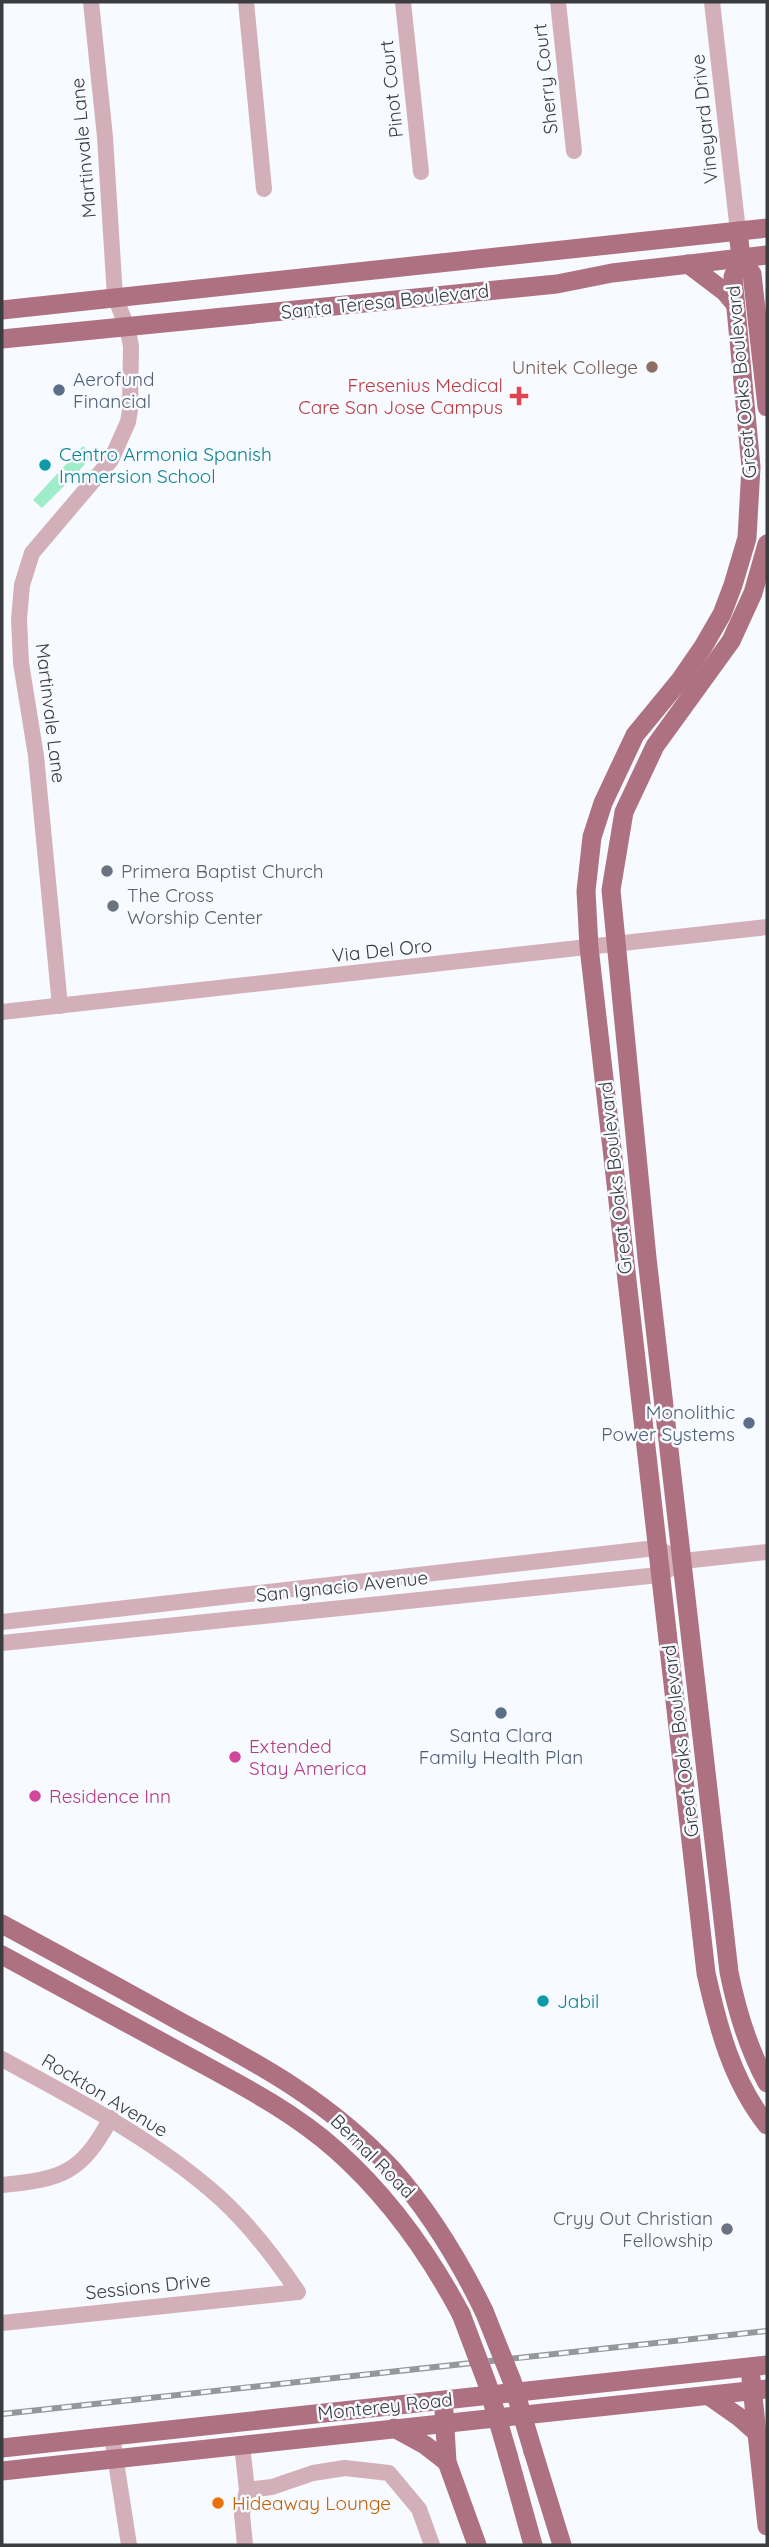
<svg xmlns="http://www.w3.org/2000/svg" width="769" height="2547" font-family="Quicksand,sans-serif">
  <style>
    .green { fill: #9eecc9 }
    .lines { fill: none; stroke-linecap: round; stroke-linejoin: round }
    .minor { stroke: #d3b0b9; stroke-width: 16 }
    .major { stroke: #ad7182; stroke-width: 19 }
    .rail-casing { stroke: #95989b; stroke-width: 6 }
    .rail { stroke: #f7fafe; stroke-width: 3.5; stroke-dasharray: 10; stroke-linecap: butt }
    .major-bridge { stroke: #ad7182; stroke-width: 19 }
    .education-dot { fill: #8d6e63; stroke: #f7fafe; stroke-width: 2.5 }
    .service-dot { fill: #5c6f8a; stroke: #f7fafe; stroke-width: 2.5 }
    .health-dot { fill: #e0444e; stroke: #f7fafe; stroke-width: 2.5 }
    .culture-dot { fill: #0f9aa8; stroke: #f7fafe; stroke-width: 2.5 }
    .worship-dot { fill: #6b7280; stroke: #f7fafe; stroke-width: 2.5 }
    .hotel-dot { fill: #d1479c; stroke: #f7fafe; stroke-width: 2.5 }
    .food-dot { fill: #e8710a; stroke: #f7fafe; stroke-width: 2.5 }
    .labels { text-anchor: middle; stroke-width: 5; stroke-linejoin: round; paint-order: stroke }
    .street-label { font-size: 19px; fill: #3a3c3f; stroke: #f7fafe }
    .education-label { font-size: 19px; fill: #785e54; stroke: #f7fafe; text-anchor: end }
    .service-label { font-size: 19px; fill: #4e5e75; stroke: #f7fafe; text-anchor: start }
    .health-label { font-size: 19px; fill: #be3a42; stroke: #f7fafe; text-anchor: end }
    .culture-label { font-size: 19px; fill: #0d838f; stroke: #f7fafe; text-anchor: start }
    .worship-label { font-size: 19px; fill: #5b616d; stroke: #f7fafe; text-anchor: start }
    .hotel-label { font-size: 19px; fill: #b23c85; stroke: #f7fafe; text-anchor: start }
    .food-label { font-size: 19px; fill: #c56008; stroke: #f7fafe; text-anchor: start }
  </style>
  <rect width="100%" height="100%" fill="#f7fafe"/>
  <!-- green -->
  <polygon class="green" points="83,446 93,454 79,471 42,508 33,500"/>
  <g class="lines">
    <!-- minor -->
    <g class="minor">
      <polyline points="246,2 264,189"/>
      <polyline points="403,2 421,172"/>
      <polyline points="558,2 574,151"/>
      <polyline points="712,2 738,231"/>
      <polyline points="60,1006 36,756 21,663 19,619 22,585 32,553 111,460 128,422 130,410 131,346 127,327 115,297 105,137 91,2"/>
      <polyline points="2,1012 767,927"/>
      <polyline points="2,1622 656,1548 683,1561"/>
      <polyline points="2,1643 659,1575 683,1561 767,1552"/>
      <path d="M2 2059C77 2100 154 2139 219 2197 249 2224 275 2258 298 2292L2 2323"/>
      <path d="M2 2185C62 2179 81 2174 111 2118"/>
      <polyline points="112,2436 129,2545"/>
      <polyline points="242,2445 247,2490 242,2514 245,2545"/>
      <polyline points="247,2490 272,2487 313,2473 345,2468 389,2473 419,2509 432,2545"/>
    </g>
    <!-- major -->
    <g class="major">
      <path d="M738 231 741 258 733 277 751 467 747 538 733 585 722 614 703 647 681 679 635 735 603 803 592 837 586 891 589 947 706 1973C718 2027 732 2081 767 2125"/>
      <polyline points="741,258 752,274 767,407"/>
      <polyline points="688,264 725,292 735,304"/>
      <polyline points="2,310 767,228"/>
      <polyline points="2,339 557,284 612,273 767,255"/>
      <path d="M767 544 753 593 731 641 655 746 624 812 611 890 647 1258 729 1972C737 2012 748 2048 767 2083"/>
      <path d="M2 1924C61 1956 120 1988 179 2021 259 2064 329 2101 392 2169 430 2212 459 2260 484 2311"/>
      <path d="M2 1955C62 1988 123 2021 184 2054 237 2083 291 2110 336 2150 389 2197 428 2252 461 2314"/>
      <polyline points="751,2378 767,2526"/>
      <polyline points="709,2396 739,2417 757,2433"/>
      <polyline points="444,2411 447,2462 477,2545"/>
      <polyline points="394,2428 425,2445 447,2462"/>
      <polyline points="2,2448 767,2365"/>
      <polyline points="533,2451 562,2545"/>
      <polyline points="508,2455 533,2545"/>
      <polyline points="2,2471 767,2389"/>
    </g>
    <defs>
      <polyline id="rail" points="2,2414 767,2331"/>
    </defs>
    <!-- rail casing -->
    <use href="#rail" class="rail-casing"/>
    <!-- rail -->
    <use href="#rail" class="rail"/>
    <!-- major-bridge -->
    <g class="major-bridge">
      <polyline points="484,2311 512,2381 533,2451"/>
      <polyline points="461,2314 487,2383 508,2455"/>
    </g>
  </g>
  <!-- markers -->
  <circle class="education-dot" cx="652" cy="367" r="7"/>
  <g class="service-dot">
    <circle cx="59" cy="390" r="7"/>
    <circle cx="749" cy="1423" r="7"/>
    <circle cx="501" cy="1713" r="7"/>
  </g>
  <path class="health-dot" d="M515.5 385.5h7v7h7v7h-7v7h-7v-7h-7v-7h7z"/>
  <g class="culture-dot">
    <circle cx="45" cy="465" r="7"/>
    <circle cx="543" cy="2001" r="7"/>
  </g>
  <g class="worship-dot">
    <circle cx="107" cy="871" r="7"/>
    <circle cx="113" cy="906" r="7"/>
    <circle cx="727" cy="2229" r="7"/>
  </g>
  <g class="hotel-dot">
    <circle cx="235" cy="1757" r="7"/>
    <circle cx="35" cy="1796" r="7"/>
  </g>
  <circle class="food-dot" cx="218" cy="2503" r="7"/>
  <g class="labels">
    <!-- street labels -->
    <g class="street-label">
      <text transform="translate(545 79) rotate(-96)" y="7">Sherry Court</text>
      <text transform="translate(391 89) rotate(-96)" y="7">Pinot Court</text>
      <text transform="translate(704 119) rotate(-96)" y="7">Vineyard Drive</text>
      <text transform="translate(83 148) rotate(-95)" y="7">Martinvale Lane</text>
      <text transform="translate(385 301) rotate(-6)" y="7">Santa Teresa Boulevard</text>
      <text transform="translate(741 382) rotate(-95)" y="7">Great Oaks Boulevard</text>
      <text transform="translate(51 713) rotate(83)" y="7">Martinvale Lane</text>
      <text transform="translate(382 950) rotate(-6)" y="7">Via Del Oro</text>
      <text transform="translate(615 1178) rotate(-96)" y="7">Great Oaks Boulevard</text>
      <text transform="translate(342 1586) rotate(-6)" y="7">San Ignacio Avenue</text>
      <text transform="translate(680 1741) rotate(-97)" y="7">Great Oaks Boulevard</text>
      <text transform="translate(105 2095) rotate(31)" y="7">Rockton Avenue</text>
      <text transform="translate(373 2156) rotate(45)" y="7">Bernal Road</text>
      <text transform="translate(148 2286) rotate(-6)" y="7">Sessions Drive</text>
      <text transform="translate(385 2406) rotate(-6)" y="7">Monterey Road</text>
    </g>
    <!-- education labels -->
    <g class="education-label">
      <text x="638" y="374">Unitek College</text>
    </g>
    <!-- service labels -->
    <g class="service-label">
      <text x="73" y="386">Aerofund<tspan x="73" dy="22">Financial</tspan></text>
      <text x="735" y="1419" text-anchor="end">Monolithic<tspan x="735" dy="22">Power Systems</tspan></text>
      <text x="501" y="1742" text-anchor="middle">Santa Clara<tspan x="501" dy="22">Family Health Plan</tspan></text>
    </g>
    <!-- health labels -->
    <g class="health-label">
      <text x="503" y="392">Fresenius Medical<tspan x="503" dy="22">Care San Jose Campus</tspan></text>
    </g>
    <!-- culture labels -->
    <g class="culture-label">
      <text x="59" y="461">Centro Armonia Spanish<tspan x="59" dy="22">Immersion School</tspan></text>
      <text x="557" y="2008">Jabil</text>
    </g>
    <!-- worship labels -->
    <g class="worship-label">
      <text x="121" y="878">Primera Baptist Church</text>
      <text x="127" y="902">The Cross<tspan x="127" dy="22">Worship Center</tspan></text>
      <text x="713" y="2225" text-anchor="end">Cryy Out Christian<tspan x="713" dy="22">Fellowship</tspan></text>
    </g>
    <!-- hotel labels -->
    <g class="hotel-label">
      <text x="249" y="1753">Extended<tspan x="249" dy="22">Stay America</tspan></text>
      <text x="49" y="1803">Residence Inn</text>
    </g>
    <!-- food labels -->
    <g class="food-label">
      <text x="232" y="2510">Hideaway Lounge</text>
    </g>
  </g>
  <!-- border -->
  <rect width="769" height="2547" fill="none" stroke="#3a3c3f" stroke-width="7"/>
</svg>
